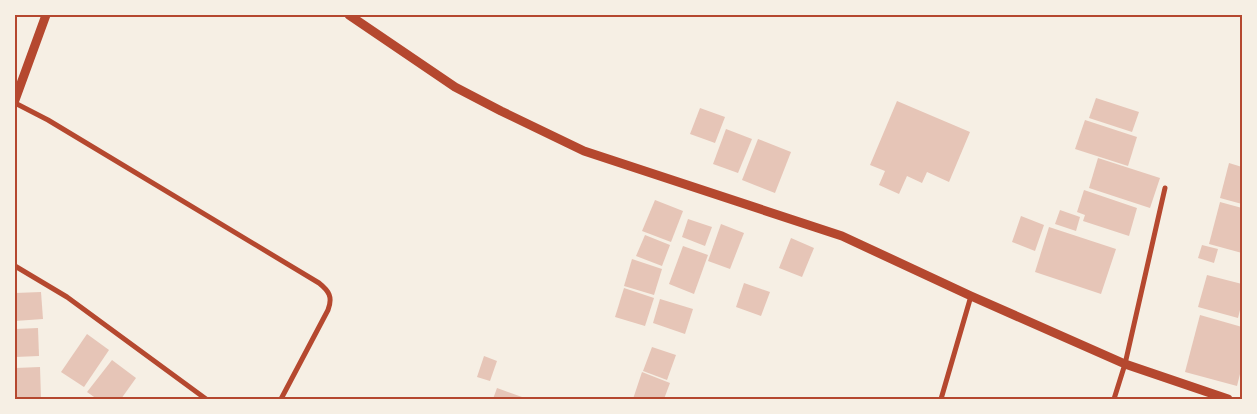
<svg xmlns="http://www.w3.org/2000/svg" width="1257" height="414" font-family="Rubik,sans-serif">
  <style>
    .building { fill: #e6c5b7 }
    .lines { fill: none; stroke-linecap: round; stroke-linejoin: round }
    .minor { stroke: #b5482f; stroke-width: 5 }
    .tertiary { stroke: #b5482f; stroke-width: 9 }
    .neatline { fill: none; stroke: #b5482f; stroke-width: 2 }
  </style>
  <rect width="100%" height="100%" fill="#f6efe4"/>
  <!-- building -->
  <g class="building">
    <polygon points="1096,98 1139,112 1132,132 1089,118"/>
    <polygon points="897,101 970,132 949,182 927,172 922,183 907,176 899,194 879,185 885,171 870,165"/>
    <polygon points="700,108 725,117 715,143 690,134"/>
    <polygon points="1085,120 1137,137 1128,166 1075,149"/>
    <polygon points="726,129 752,139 738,173 713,164"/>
    <polygon points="758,139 791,152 775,193 742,180"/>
    <polygon points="1098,158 1160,178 1150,208 1089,188"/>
    <polygon points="1229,163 1242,167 1242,204 1220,198"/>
    <polygon points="1084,190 1137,208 1129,236 1083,221 1085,215 1077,212"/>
    <polygon points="655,200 683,211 671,242 642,231"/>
    <polygon points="1220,202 1242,208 1242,253 1209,244"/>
    <polygon points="1060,210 1080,217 1076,231 1055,224"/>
    <polygon points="1021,216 1044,225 1035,251 1012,242"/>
    <polygon points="688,219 712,227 705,246 682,237"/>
    <polygon points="721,224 744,233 730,269 708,261"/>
    <polygon points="1049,227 1116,249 1101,294 1035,272"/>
    <polygon points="645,235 670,245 662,266 636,256"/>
    <polygon points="791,238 814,248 802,277 779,268"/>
    <polygon points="1202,245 1218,249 1214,263 1198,258"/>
    <polygon points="683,246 708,255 694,294 669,284"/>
    <polygon points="632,259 662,269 654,295 624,286"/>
    <polygon points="1207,275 1242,284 1242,302 1238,318 1198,307"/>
    <polygon points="744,283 770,292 761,316 736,307"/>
    <polygon points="624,288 654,298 645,326 615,317"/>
    <polygon points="41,292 43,319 15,321 15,293"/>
    <polygon points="660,299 693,309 685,334 653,323"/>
    <polygon points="1200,315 1242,327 1242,366 1237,386 1185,372"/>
    <polygon points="38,328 39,356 15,357 15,329"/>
    <polygon points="87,334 109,350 84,387 61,372"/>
    <polygon points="652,347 676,355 667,380 643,371"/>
    <polygon points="484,356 497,361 490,381 477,377"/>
    <polygon points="112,360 136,378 121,399 97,399 87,392"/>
    <polygon points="40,367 41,399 15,399 15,368"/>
    <polygon points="642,372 670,383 664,399 633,399"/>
    <polygon points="497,388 522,397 522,399 493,399"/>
  </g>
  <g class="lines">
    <!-- minor -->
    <g class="minor">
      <path d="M15 103 48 120 319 283C329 291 333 297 328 310L281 399"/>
      <polyline points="15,266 67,297 206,399"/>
      <polyline points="941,399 971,296"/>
      <polyline points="1114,399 1125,364 1165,188"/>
    </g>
    <!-- tertiary -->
    <g class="tertiary">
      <polyline points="349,15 455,87 501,111 584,151 842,236 971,296 1125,364 1228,399"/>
      <polyline points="15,100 46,15"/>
    </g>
  </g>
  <!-- border -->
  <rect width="1257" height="414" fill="none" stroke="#f6efe4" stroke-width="32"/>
  <rect x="16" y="16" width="1225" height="382" class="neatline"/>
</svg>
